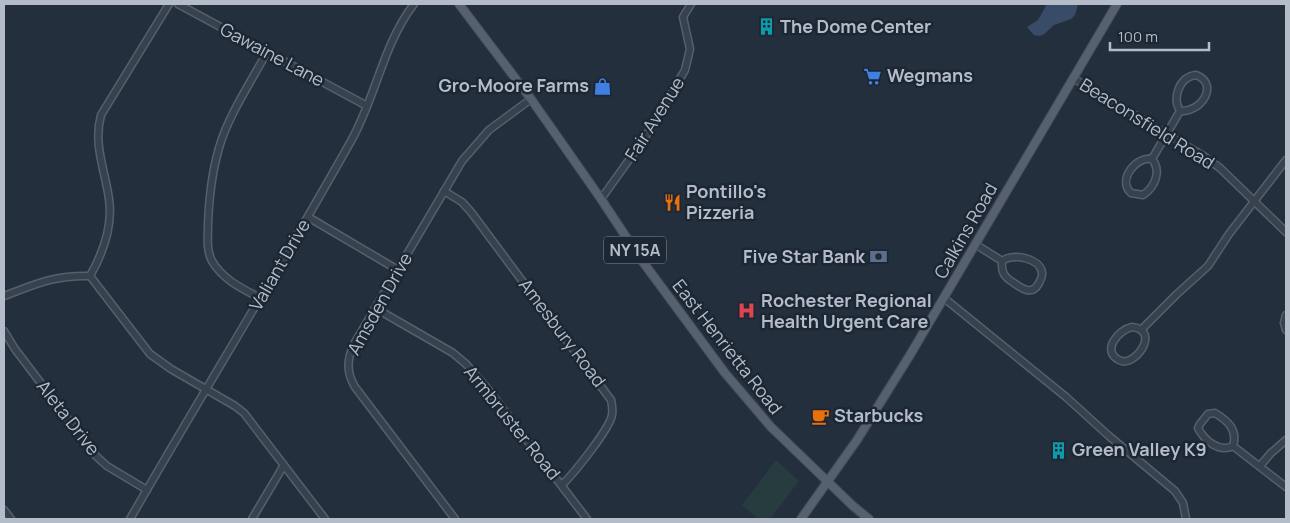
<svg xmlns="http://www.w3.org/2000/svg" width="1290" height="523" font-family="Manrope,sans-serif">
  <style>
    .green { fill: #263c3f }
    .water { fill: #394c67 }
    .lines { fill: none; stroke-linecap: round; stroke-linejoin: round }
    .minor-casing { stroke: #565f6c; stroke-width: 9 }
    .major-casing { stroke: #414a57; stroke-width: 10 }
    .minor { stroke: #38414e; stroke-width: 6 }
    .major { stroke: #56606e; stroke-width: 8 }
    .labels { text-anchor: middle; stroke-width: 5; stroke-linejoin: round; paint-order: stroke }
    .shield { fill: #1d2633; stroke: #878f9c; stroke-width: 1 }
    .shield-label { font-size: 16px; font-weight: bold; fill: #b4bcc9 }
    .poi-label { font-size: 18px; font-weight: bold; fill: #b4bcc9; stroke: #1d2633; text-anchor: start }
    .street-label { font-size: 18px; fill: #b4bcc9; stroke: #1d2633 }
  </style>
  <rect width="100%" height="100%" fill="#242f3e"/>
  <!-- green -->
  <polygon class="green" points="776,460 799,481 770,519 758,519 742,505"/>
  <!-- water -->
  <polygon class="water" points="1047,4 1078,4 1075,15 1071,19 1054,25 1043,35 1039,36 1034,35 1027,27 1038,20"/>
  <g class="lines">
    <defs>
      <g id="minor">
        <polyline points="178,4 367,106"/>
        <polyline points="1073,78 1202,155 1220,168 1286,232"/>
        <path d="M1152 159C1162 171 1155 187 1143 195L1131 193C1117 180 1136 156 1152 159L1180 111C1201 113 1220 84 1196 75 1179 77 1172 98 1180 111"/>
        <path d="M444 191 462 202 471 212 611 400C612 405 613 409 612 415 609 430 574 473 562 485"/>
        <polyline points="601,199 644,139 685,70 690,49 683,17 691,4"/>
        <polyline points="308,217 398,270"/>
        <path d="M975 244 1002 261C1001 272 1004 277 1014 283 1023 289 1032 296 1039 283 1041 279 1043 276 1042 272 1039 258 1014 253 1002 261"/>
        <polyline points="90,276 150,354 171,369 235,406 244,413 325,519"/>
        <path d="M90 276C103 253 113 226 109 199 105 170 93 145 101 115L169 4"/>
        <path d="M4 296C36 284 54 275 90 276"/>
        <path d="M260 298C243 289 223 280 212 261 206 250 208 236 208 224 209 199 212 172 219 148 228 116 251 82 267 52"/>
        <polyline points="944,298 1066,397 1109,436 1175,491 1183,503 1186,519"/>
        <polyline points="375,308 453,353 466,364 487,388 587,519"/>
        <polyline points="1286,315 1284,323 1286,330"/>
        <path d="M1132 327C1162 330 1134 369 1119 360 1101 351 1118 330 1132 327Z"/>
        <polyline points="1141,330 1177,294 1208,266 1229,234 1286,160"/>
        <polyline points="4,331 15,349 96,456 107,466 147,490"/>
        <path d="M1233 446C1219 453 1204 440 1198 428L1200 424 1208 414 1215 413C1228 421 1238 430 1233 446L1286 487"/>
        <polyline points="1260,466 1271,453 1286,440"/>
        <polyline points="4,510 11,519"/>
        <path d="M130 519C203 392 280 268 351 141 376 97 383 44 414 4"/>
        <polyline points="252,519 284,465"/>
        <path d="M455 519 355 387C346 372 347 359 354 344L462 161 489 130 531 99"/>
      </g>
      <g id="major">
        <polyline points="459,4 531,99 601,199 640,258 725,373 771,427 853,506 869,519"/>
        <polyline points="801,519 857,440 910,355 1117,4"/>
      </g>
    </defs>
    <!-- minor casing -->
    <use href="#minor" class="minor-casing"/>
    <!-- major casing -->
    <use href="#major" class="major-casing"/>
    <!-- minor -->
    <use href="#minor" class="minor"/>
    <!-- major -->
    <use href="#major" class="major"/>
  </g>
  <!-- icons -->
  <defs>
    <symbol id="building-bare" viewBox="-9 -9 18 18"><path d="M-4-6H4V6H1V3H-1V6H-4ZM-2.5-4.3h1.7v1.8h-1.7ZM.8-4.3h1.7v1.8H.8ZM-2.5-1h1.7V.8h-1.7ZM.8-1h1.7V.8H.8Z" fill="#0f9aa8" stroke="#1d2633" stroke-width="2.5" paint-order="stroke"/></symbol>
    <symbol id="supermarket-bare" viewBox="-9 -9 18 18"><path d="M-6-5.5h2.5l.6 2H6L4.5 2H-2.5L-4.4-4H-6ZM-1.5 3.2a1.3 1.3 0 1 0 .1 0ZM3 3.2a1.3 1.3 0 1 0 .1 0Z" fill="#3f7fe0" stroke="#1d2633" stroke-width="2.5" paint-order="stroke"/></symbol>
    <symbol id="shop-bare" viewBox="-9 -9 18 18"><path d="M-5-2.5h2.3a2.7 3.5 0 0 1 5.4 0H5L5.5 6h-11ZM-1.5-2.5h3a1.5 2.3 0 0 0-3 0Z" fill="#3f7fe0" stroke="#1d2633" stroke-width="2.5" paint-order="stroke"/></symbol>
    <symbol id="restaurant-bare" viewBox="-9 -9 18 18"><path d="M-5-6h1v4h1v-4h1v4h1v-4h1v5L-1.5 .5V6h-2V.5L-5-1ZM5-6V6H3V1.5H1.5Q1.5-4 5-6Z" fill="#e8710a" stroke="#1d2633" stroke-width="2.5" paint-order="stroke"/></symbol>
    <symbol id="bank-bare" viewBox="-9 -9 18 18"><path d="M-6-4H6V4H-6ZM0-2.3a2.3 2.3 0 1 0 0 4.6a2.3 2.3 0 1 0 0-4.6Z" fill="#5c6f8a" stroke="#1d2633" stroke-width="2.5" paint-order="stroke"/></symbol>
    <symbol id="hospital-bare" viewBox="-9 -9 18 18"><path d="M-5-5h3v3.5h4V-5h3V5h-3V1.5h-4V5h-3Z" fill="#e0444e" stroke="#1d2633" stroke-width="2.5" paint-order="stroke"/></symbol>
    <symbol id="cafe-bare" viewBox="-9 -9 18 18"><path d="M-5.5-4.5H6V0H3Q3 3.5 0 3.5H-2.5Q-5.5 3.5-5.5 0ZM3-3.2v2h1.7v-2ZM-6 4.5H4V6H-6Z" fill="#e8710a" stroke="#1d2633" stroke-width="2.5" paint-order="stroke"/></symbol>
  </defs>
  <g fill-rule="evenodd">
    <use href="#building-bare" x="754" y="14" width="25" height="25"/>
    <use href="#supermarket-bare" x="860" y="64" width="25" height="25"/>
    <use href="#shop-bare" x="590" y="74" width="25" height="25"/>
    <use href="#restaurant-bare" x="660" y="190" width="25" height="25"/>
    <use href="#bank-bare" x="866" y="244" width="25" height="25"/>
    <use href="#hospital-bare" x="734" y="298" width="25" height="25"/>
    <use href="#cafe-bare" x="808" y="404" width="25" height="25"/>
    <use href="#building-bare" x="1046" y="438" width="25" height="25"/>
  </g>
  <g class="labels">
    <!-- shield labels -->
    <rect class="shield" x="604" y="236.5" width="62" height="27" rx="4"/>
    <g class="shield-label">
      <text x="635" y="256">NY 15A</text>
    </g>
    <!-- poi labels -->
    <g class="poi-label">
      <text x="780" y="33">The Dome Center</text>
      <text x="887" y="82">Wegmans</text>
      <text x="589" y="92" text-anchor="end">Gro-Moore Farms</text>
      <text x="686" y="198">Pontillo's<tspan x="686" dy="21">Pizzeria</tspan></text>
      <text x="865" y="263" text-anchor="end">Five Star Bank</text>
      <text x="761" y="307">Rochester Regional<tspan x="761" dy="21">Health Urgent Care</tspan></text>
      <text x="834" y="422">Starbucks</text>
      <text x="1072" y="456">Green Valley K9</text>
    </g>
    <!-- street labels -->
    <g class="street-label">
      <text transform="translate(272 55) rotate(28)" y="6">Gawaine Lane</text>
      <text transform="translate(655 119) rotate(-58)" y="6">Fair Avenue</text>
      <text transform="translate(1147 124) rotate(32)" y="6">Beaconsfield Road</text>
      <text transform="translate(966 231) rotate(-60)" y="6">Calkins Road</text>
      <text transform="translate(280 265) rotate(-60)" y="6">Valiant Drive</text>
      <text transform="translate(380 304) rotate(-61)" y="6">Amsden Drive</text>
      <text transform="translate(562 333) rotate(53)" y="6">Amesbury Road</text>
      <text transform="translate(727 347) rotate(52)" y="6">East Henrietta Road</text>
      <text transform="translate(68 418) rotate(52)" y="6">Aleta Drive</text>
      <text transform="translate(512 423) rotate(51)" y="6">Armbruster Road</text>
    </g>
  </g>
  <!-- border -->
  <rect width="1290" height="523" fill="none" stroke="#b4bcc9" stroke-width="10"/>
  <!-- scale -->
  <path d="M1110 42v8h99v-8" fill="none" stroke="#b4bcc9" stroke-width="2.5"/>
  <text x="1118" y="42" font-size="15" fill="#b4bcc9" stroke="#1d2633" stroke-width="4" paint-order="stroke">100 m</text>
</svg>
